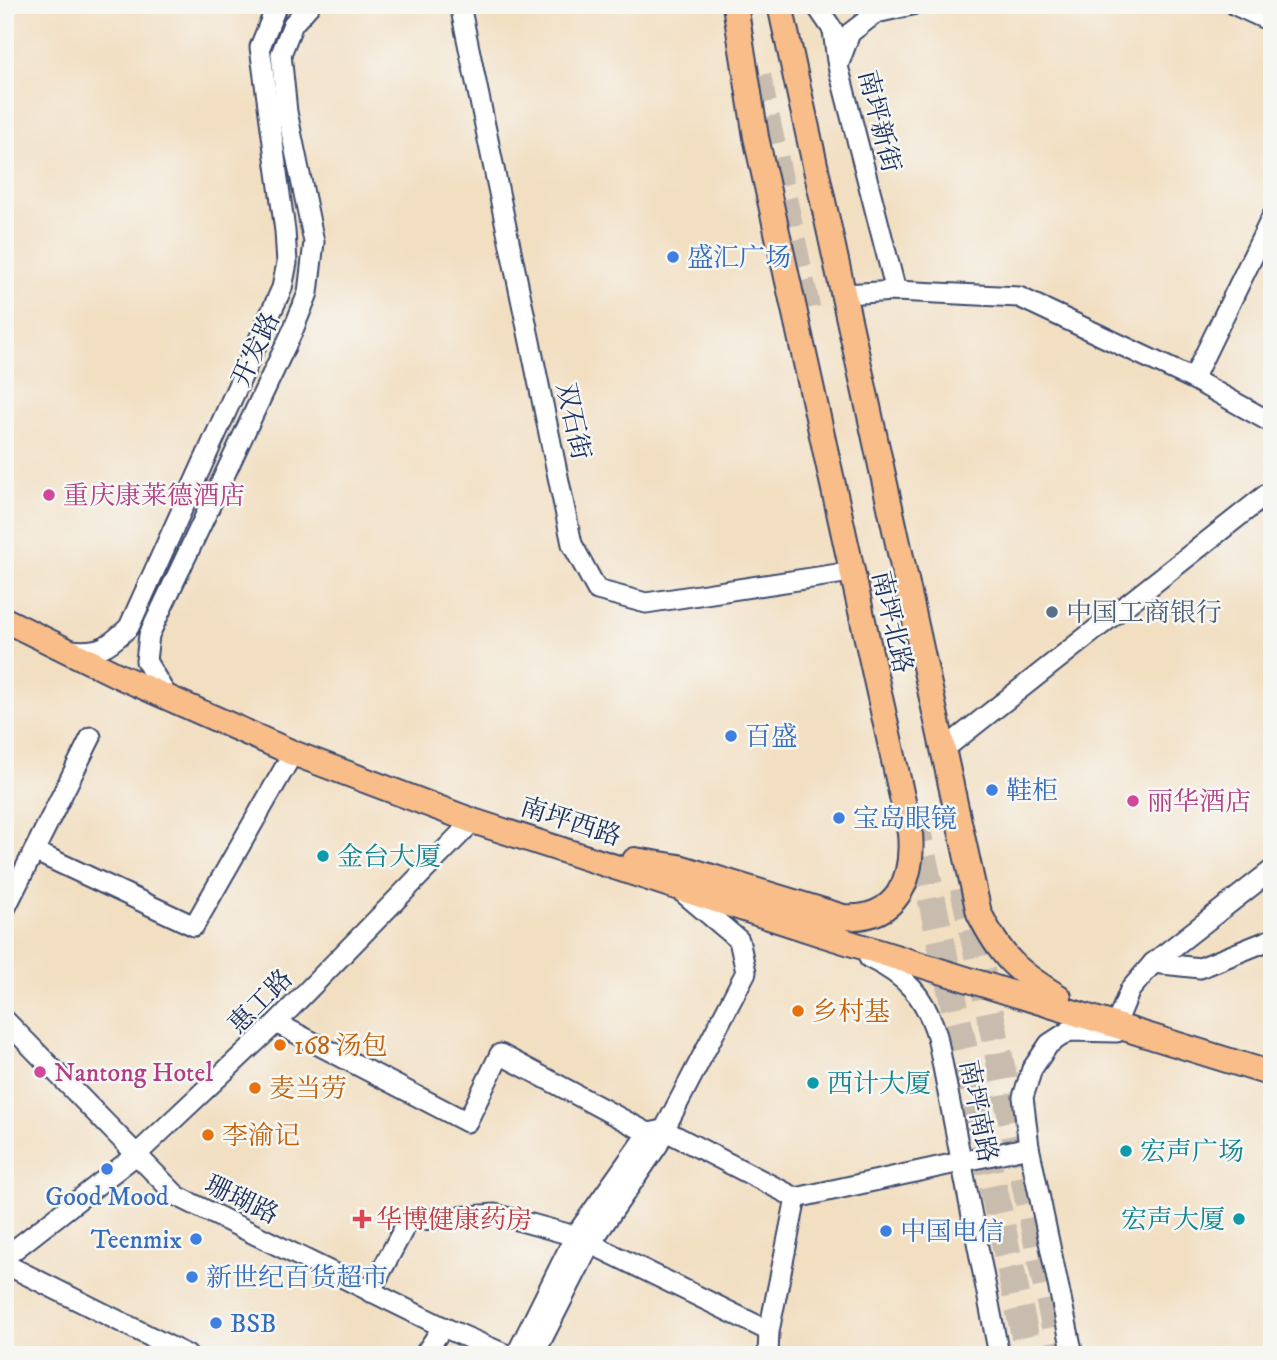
<svg xmlns="http://www.w3.org/2000/svg" width="1277" height="1360" font-family="'IM FELL DW Pica','Noto Serif SC',serif">
  <style>
    .lines { fill: none; stroke-linecap: round; stroke-linejoin: round }
    .highway-tunnel { stroke: #c7bcae; stroke-width: 28; stroke-dasharray: 28 14; stroke-linecap: butt }
    .minor-casing { stroke: #3b496d; stroke-width: 23 }
    .major-casing { stroke: #3b496d; stroke-width: 28 }
    .minor { stroke: #fff; stroke-width: 19 }
    .major { stroke: #f8bd89; stroke-width: 24 }
    .shop-dot { fill: #3f7fe0; stroke: #f6f6f2; stroke-width: 2.5 }
    .hotel-dot { fill: #d1479c; stroke: #f6f6f2; stroke-width: 2.5 }
    .service-dot { fill: #5c6f8a; stroke: #f6f6f2; stroke-width: 2.5 }
    .culture-dot { fill: #0f9aa8; stroke: #f6f6f2; stroke-width: 2.5 }
    .food-dot { fill: #e8710a; stroke: #f6f6f2; stroke-width: 2.5 }
    .health-dot { fill: #e0444e; stroke: #f6f6f2; stroke-width: 2.5 }
    .labels { text-anchor: middle; stroke-width: 5; stroke-linejoin: round; paint-order: stroke }
    .street-label { font-size: 26px; fill: #1b2f5e; stroke: #f6f6f2 }
    .shop-label { font-size: 26px; fill: #366cbe; stroke: #f6f6f2; text-anchor: start }
    .hotel-label { font-size: 26px; fill: #b23c85; stroke: #f6f6f2; text-anchor: start }
    .service-label { font-size: 26px; fill: #4e5e75; stroke: #f6f6f2; text-anchor: start }
    .culture-label { font-size: 26px; fill: #0d838f; stroke: #f6f6f2; text-anchor: start }
    .food-label { font-size: 26px; fill: #c56008; stroke: #f6f6f2; text-anchor: start }
    .health-label { font-size: 26px; fill: #be3a42; stroke: #f6f6f2; text-anchor: start }
  </style>
  <rect width="100%" height="100%" fill="#f6f6f2"/>
  <filter id="ink" filterUnits="userSpaceOnUse"><feTurbulence type="fractalNoise" baseFrequency=".0143" numOctaves="2"/><feDisplacementMap in="SourceGraphic" scale="14" xChannelSelector="R" yChannelSelector="G"/><feConvolveMatrix kernelMatrix="1 2 1 2 8 2 1 2 1" color-interpolation-filters="sRGB"/></filter>
  <filter id="wash" filterUnits="userSpaceOnUse"><feTurbulence type="fractalNoise" baseFrequency=".00686" numOctaves="4" result="noise"/><feDisplacementMap in="SourceGraphic" scale="28" xChannelSelector="R" yChannelSelector="G"/><feGaussianBlur stdDeviation="1.57" result="paint"/><feColorMatrix in="noise" values="0 0 0 0 0 0 0 0 0 0 0 0 0 0 0 0 0 1.4 0 .05"/><feComposite in="paint" operator="in"/></filter>
  <g filter="url(#wash)">
    <rect width="100%" height="100%" fill="#f2dfc2"/>
  </g>
  <g filter="url(#ink)">
    <g class="lines">
      <!-- highway-tunnel -->
      <g class="highway-tunnel">
        <polyline points="757,76 807,311"/>
        <polyline points="914,816 1029,1355"/>
        <polyline points="964,888 1061,1355"/>
      </g>
      <defs>
        <g id="minor">
          <polyline points="460,5 572,544 597,590 646,603 851,572"/>
          <polyline points="816,5 833,30 837,61"/>
          <polyline points="1235,5 1272,22"/>
          <polyline points="896,291 838,66 850,33 876,13 912,5"/>
          <polyline points="844,294 896,291 1019,297 1193,379 1272,217"/>
          <polyline points="1193,379 1272,423"/>
          <path d="M71 650C100 653 108 647 129 627L282 288 287 263 285 231 260 47 277 5"/>
          <polyline points="168,698 146,661 149,635 293,330 308,293 314,242 287,112 281,54 293,24 310,5"/>
          <polyline points="943,750 1272,490"/>
          <polyline points="34,851 194,926 293,753"/>
          <polyline points="5,909 91,737"/>
          <path d="M869 958C906 976 925 996 937 1036L999 1355"/>
          <polyline points="1153,963 1200,968 1272,939"/>
          <polyline points="5,1020 177,1196 443,1327 507,1355"/>
          <polyline points="276,1023 467,1122 500,1054 648,1133 655,1141"/>
          <polyline points="1116,1024 1130,990 1153,963 1272,870"/>
          <polyline points="5,1257 136,1155 276,1023 473,821"/>
          <polyline points="5,1264 187,1355"/>
          <polyline points="370,1292 408,1221 495,1214 575,1236 769,1331"/>
          <polyline points="424,1355 443,1327"/>
          <polyline points="516,1355 575,1236 648,1133 664,1130 796,1198 1029,1147"/>
          <polyline points="534,1355 591,1243 658,1145 664,1130 746,972 739,940 682,892"/>
          <polyline points="768,1355 769,1331 796,1198"/>
          <polyline points="1073,1355 1029,1147 1023,1097 1032,1069 1049,1044 1069,1031 1117,1032"/>
        </g>
        <g id="major">
          <path d="M780 5 979 913C1001 957 1017 972 1059 997"/>
          <polyline points="5,620 119,676 293,753 473,821 821,934 1272,1074"/>
          <path d="M635 860 679 867 843 917C897 921 914 880 910 833L756 137 735 5"/>
        </g>
      </defs>
      <!-- minor casing -->
      <use href="#minor" class="minor-casing"/>
      <!-- major casing -->
      <use href="#major" class="major-casing"/>
      <!-- minor -->
      <use href="#minor" class="minor"/>
      <!-- major -->
      <use href="#major" class="major"/>
    </g>
  </g>
  <!-- markers -->
  <g class="shop-dot">
    <circle cx="673" cy="257" r="7"/>
    <circle cx="731" cy="736" r="7"/>
    <circle cx="992" cy="790" r="7"/>
    <circle cx="839" cy="818" r="7"/>
    <circle cx="107" cy="1169" r="7"/>
    <circle cx="886" cy="1231" r="7"/>
    <circle cx="196" cy="1239" r="7"/>
    <circle cx="192" cy="1277" r="7"/>
    <circle cx="216" cy="1323" r="7"/>
  </g>
  <g class="hotel-dot">
    <circle cx="49" cy="495" r="7"/>
    <circle cx="1133" cy="801" r="7"/>
    <circle cx="40" cy="1072" r="7"/>
  </g>
  <circle class="service-dot" cx="1052" cy="612" r="7"/>
  <g class="culture-dot">
    <circle cx="323" cy="856" r="7"/>
    <circle cx="813" cy="1083" r="7"/>
    <circle cx="1126" cy="1151" r="7"/>
    <circle cx="1239" cy="1219" r="7"/>
  </g>
  <g class="food-dot">
    <circle cx="798" cy="1011" r="7"/>
    <circle cx="280" cy="1045" r="7"/>
    <circle cx="255" cy="1088" r="7"/>
    <circle cx="208" cy="1135" r="7"/>
  </g>
  <path class="health-dot" d="M358.5 1208.5h7v7h7v7h-7v7h-7v-7h-7v-7h7z"/>
  <g class="labels">
    <!-- street labels -->
    <g class="street-label">
      <text transform="translate(880 121) rotate(76)" y="9">南坪新街</text>
      <text transform="translate(255 349) rotate(-65)" y="9">开发路</text>
      <text transform="translate(574 421) rotate(78)" y="9">双石街</text>
      <text transform="translate(893 622) rotate(77)" y="9">南坪北路</text>
      <text transform="translate(571 821) rotate(18)" y="9">南坪西路</text>
      <text transform="translate(260 1001) rotate(-45)" y="9">惠工路</text>
      <text transform="translate(979 1111) rotate(79)" y="9">南坪南路</text>
      <text transform="translate(242 1199) rotate(26)" y="9">珊瑚路</text>
    </g>
    <!-- shop labels -->
    <g class="shop-label">
      <text x="687" y="266">盛汇广场</text>
      <text x="745" y="745">百盛</text>
      <text x="1006" y="799">鞋柜</text>
      <text x="853" y="827">宝岛眼镜</text>
      <text x="107" y="1205" text-anchor="middle">Good Mood</text>
      <text x="900" y="1240">中国电信</text>
      <text x="182" y="1248" text-anchor="end">Teenmix</text>
      <text x="206" y="1286">新世纪百货超市</text>
      <text x="230" y="1332">BSB</text>
    </g>
    <!-- hotel labels -->
    <g class="hotel-label">
      <text x="63" y="504">重庆康莱德酒店</text>
      <text x="1147" y="810">丽华酒店</text>
      <text x="54" y="1081">Nantong Hotel</text>
    </g>
    <!-- service labels -->
    <g class="service-label">
      <text x="1066" y="621">中国工商银行</text>
    </g>
    <!-- culture labels -->
    <g class="culture-label">
      <text x="337" y="865">金台大厦</text>
      <text x="827" y="1092">西计大厦</text>
      <text x="1140" y="1160">宏声广场</text>
      <text x="1225" y="1228" text-anchor="end">宏声大厦</text>
    </g>
    <!-- food labels -->
    <g class="food-label">
      <text x="812" y="1020">乡村基</text>
      <text x="294" y="1054">168 汤包</text>
      <text x="269" y="1097">麦当劳</text>
      <text x="222" y="1144">李渝记</text>
    </g>
    <!-- health labels -->
    <g class="health-label">
      <text x="376" y="1228">华博健康药房</text>
    </g>
  </g>
  <!-- margin -->
  <rect width="1277" height="1360" fill="none" stroke="#f6f6f2" stroke-width="28"/>
</svg>
